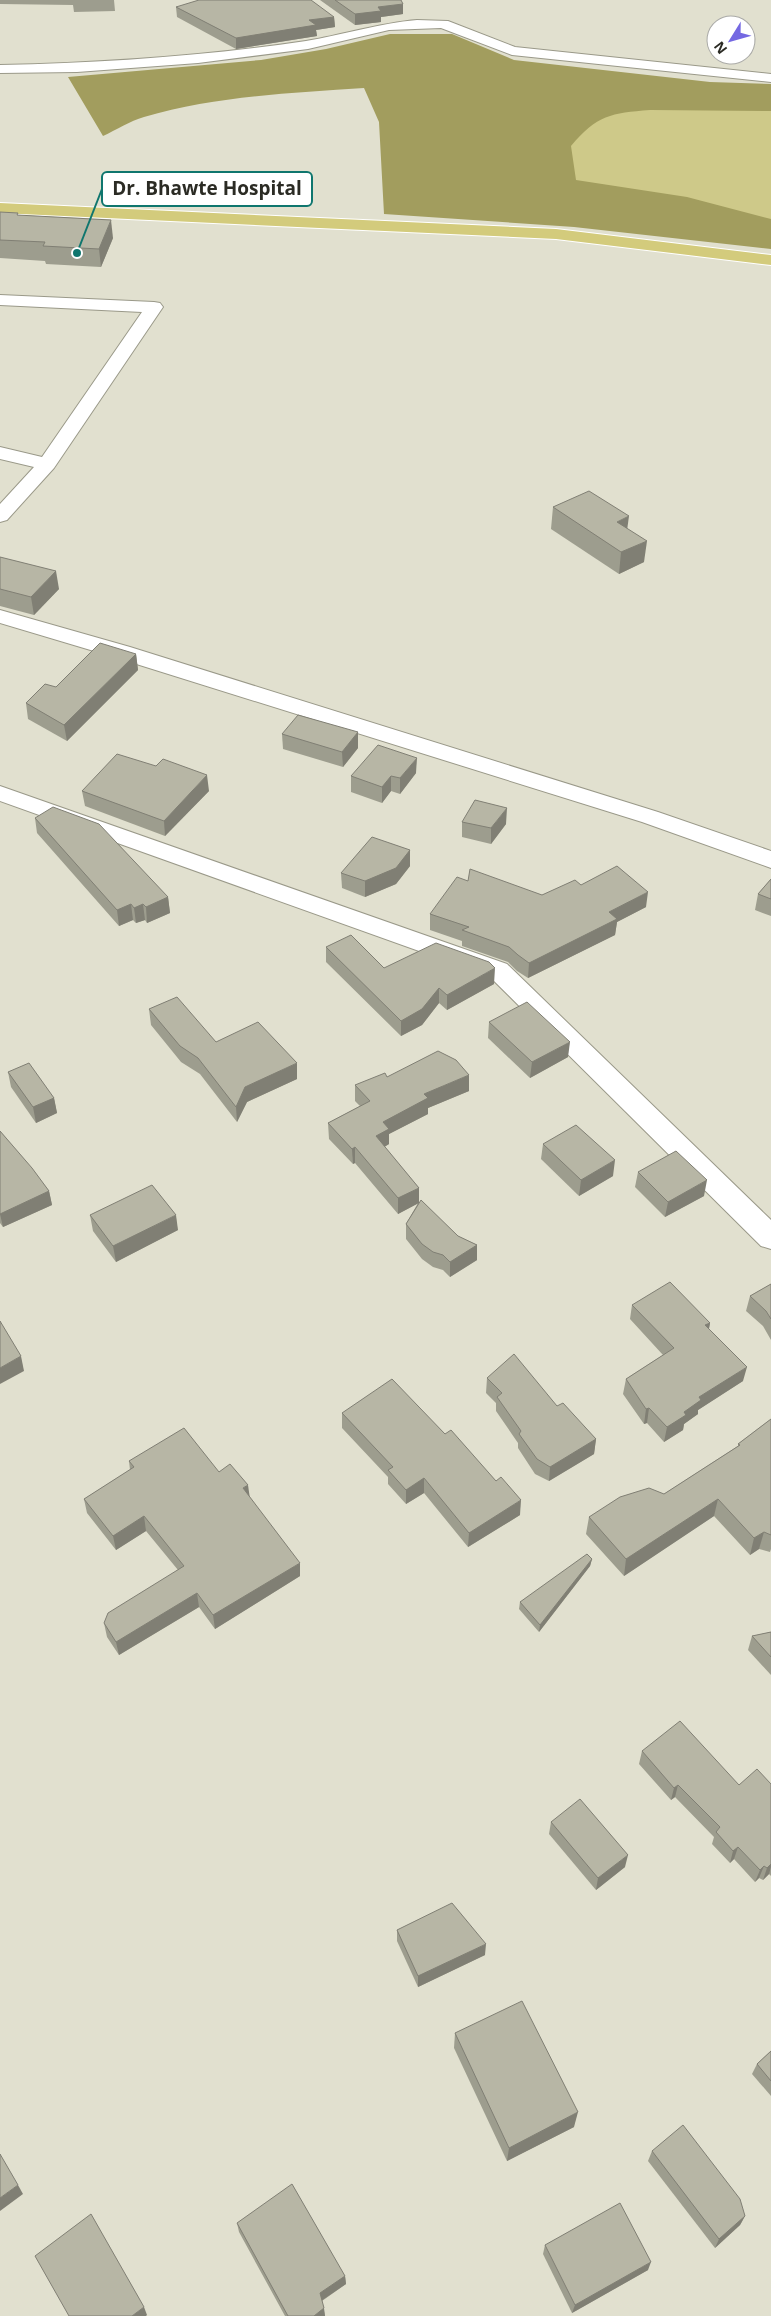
<svg xmlns="http://www.w3.org/2000/svg" width="771" height="2316" font-family="'Open Sans',sans-serif">
  <style>
    .forest { fill: #a29d5e }
    .water { fill: #cec989 }
    .lines { fill: none; stroke-linecap: round; stroke-linejoin: round }
    .minor-casing { stroke: #9a9989; stroke-width: 2 }
    .major-casing { stroke: #fff; stroke-width: 2 }
    .minor { fill: #fff; fill-rule: evenodd }
    .major { fill: #d3cb7c; fill-rule: evenodd }
    .wall { fill: #9d9d8e }
    .shaded-wall { fill: #807f74 }
    .building { fill: #b7b6a5; stroke: #807f74 }
    .leader { fill: none; stroke: #0f766e; stroke-width: 2 }
    .callout-dot { fill: #0f766e; stroke: #fff; stroke-width: 2 }
    .callout { fill: #fff; stroke: #0f766e; stroke-width: 2 }
    .callout-label { font-size: 19px; text-anchor: middle; font-weight: bold; fill: #2b2b24 }
  </style>
  <rect width="100%" height="100%" fill="#e1e0cf"/>
  <!-- forest -->
  <path class="forest" d="M390 34H452L514 60 710 82 771 84V249L574 227 384 214 379 122 364 88C290 93 215 96 144 117 130 121 116 130 103 136L68 77 261 60 326 49Z"/>
  <!-- water -->
  <path class="water" d="M650 110 771 111V219L687 197 576 180 571 146C597 115 611 113 650 110Z"/>
  <g class="lines">
    <defs>
      <g id="minor">
        <path d="M417 20 448 21 515 47 771 74V82L512 55 441 28 389 30 308 49 198 63 77 72 0 73V65C102 63 204 56 306 41 343 35 379 23 417 20Z"/>
        <polygon points="0,295 154,302 160,303 163,307 54,468 7,520 0,522 0,504 34,467 0,459 0,447 42,457 142,312 0,305"/>
        <polygon points="0,610 130,647 658,812 771,851 771,868 642,822 114,657 0,623"/>
        <polygon points="0,786 507,964 771,1220 771,1249 761,1246 489,976 0,801"/>
      </g>
      <polygon id="major" points="0,203 556,229 771,255 771,265 556,239 0,213"/>
    </defs>
    <!-- minor casing -->
    <use href="#minor" class="minor-casing"/>
    <!-- major casing -->
    <use href="#major" class="major-casing"/>
    <!-- minor -->
    <use href="#minor" class="minor"/>
    <!-- major -->
    <use href="#major" class="major"/>
  </g>
  <!-- wall -->
  <g class="wall">
    <polygon points="0,0 114,0 115,11 74,12 73,5 0,4"/>
    <polygon points="320,0 401,0 403,14 381,17 381,22 355,25"/>
    <polygon points="176,7 334,17 335,27 316,30 317,36 236,49 177,17"/>
    <polygon points="0,212 18,215 113,238 101,267 46,264 45,261 0,258"/>
    <polygon points="553,507 627,528 644,562 619,574 551,529"/>
    <polygon points="0,557 59,589 34,615 0,606"/>
    <polygon points="136,654 138,670 67,741 28,719 26,703 56,687"/>
    <polygon points="358,732 358,748 343,767 283,749 282,734"/>
    <polygon points="416,773 400,794 391,791 382,803 351,792 351,776"/>
    <polygon points="82,791 209,791 165,836 85,806"/>
    <polygon points="35,818 168,897 170,913 147,923 145,920 136,923 133,920 119,926 37,833"/>
    <polygon points="462,822 506,824 491,844 462,837"/>
    <polygon points="410,850 410,866 396,884 365,897 342,888 341,873"/>
    <polygon points="771,879 771,916 755,910 758,894"/>
    <polygon points="468,881 542,895 581,885 646,907 617,922 615,935 528,978 517,971 508,962 462,946 462,941 430,930 430,914"/>
    <polygon points="326,947 384,968 494,984 447,1010 439,1003 422,1025 401,1036 326,962"/>
    <polygon points="149,1009 216,1042 297,1079 247,1102 237,1122 200,1074 181,1062 151,1025"/>
    <polygon points="489,1022 568,1057 530,1078 488,1038"/>
    <polygon points="8,1072 54,1098 57,1113 36,1123 11,1087"/>
    <polygon points="387,1077 469,1091 428,1108 428,1114 389,1134 389,1144 384,1147 419,1188 419,1203 458,1236 477,1245 477,1260 450,1277 443,1270 433,1267 422,1259 406,1239 406,1224 418,1203 398,1214 355,1163 353,1164 329,1139 328,1123 360,1106 355,1101 355,1085"/>
    <polygon points="0,1131 49,1191 52,1205 3,1227 0,1223"/>
    <polygon points="543,1144 613,1176 579,1196 541,1159"/>
    <polygon points="638,1172 704,1196 665,1217 635,1187"/>
    <polygon points="90,1215 178,1230 116,1262 93,1231"/>
    <polygon points="771,1284 771,1340 763,1326 746,1311 750,1296"/>
    <polygon points="632,1305 710,1323 709,1329 743,1381 698,1410 698,1414 684,1424 683,1430 664,1442 647,1423 644,1424 623,1394 626,1379 663,1355 630,1319"/>
    <polygon points="487,1378 557,1406 596,1439 594,1454 549,1481 535,1474 518,1448 518,1443 496,1411 496,1403 486,1393"/>
    <polygon points="342,1413 445,1434 496,1481 520,1515 468,1547 424,1493 406,1504 388,1484 388,1477 342,1428"/>
    <polygon points="771,1419 771,1549 770,1552 759,1549 750,1555 714,1516 624,1576 586,1534 589,1517 664,1494 738,1446 738,1444"/>
    <polygon points="129,1461 219,1472 249,1496 300,1576 215,1629 199,1607 119,1655 107,1637 104,1623 178,1570 146,1531 116,1550 87,1513 84,1499 130,1470"/>
    <polygon points="592,1559 590,1566 539,1632 519,1609 520,1602"/>
    <polygon points="771,1632 771,1675 748,1650 752,1636"/>
    <polygon points="642,1751 739,1785 771,1784 771,1876 769,1874 763,1880 759,1878 755,1882 734,1859 730,1863 712,1844 714,1837 675,1797 671,1800 639,1764"/>
    <polygon points="551,1822 625,1867 596,1890 549,1834"/>
    <polygon points="397,1930 485,1955 418,1987 397,1941"/>
    <polygon points="455,2033 574,2127 507,2161 454,2048"/>
    <polygon points="771,2051 771,2096 752,2074 757,2064"/>
    <polygon points="652,2151 745,2216 740,2225 715,2248 648,2161"/>
    <polygon points="237,2223 345,2276 346,2284 322,2301 325,2316 285,2316 239,2232"/>
    <polygon points="545,2245 648,2270 572,2313 543,2254"/>
  </g>
  <!-- shaded-wall -->
  <g class="shaded-wall">
    <polygon points="403,4 403,14 381,17 381,22 355,25 355,14 378,7"/>
    <polygon points="334,17 335,27 316,30 317,36 236,49 236,38 309,20"/>
    <polygon points="111,220 113,238 101,267 99,249"/>
    <polygon points="629,516 626,538 617,522"/>
    <polygon points="647,541 644,562 619,574 621,552"/>
    <polygon points="56,571 59,589 34,615 31,597"/>
    <polygon points="136,654 138,670 67,741 64,725"/>
    <polygon points="358,732 358,748 343,767 342,752"/>
    <polygon points="417,758 416,773 400,794 400,778"/>
    <polygon points="207,775 209,791 165,836 164,821"/>
    <polygon points="391,776 391,791 382,803 382,787"/>
    <polygon points="507,808 506,824 491,844 491,828"/>
    <polygon points="410,850 410,866 396,884 365,897 365,881"/>
    <polygon points="648,892 646,907 617,922 615,935 528,978 529,963 609,912"/>
    <polygon points="168,897 170,913 147,923 146,907"/>
    <polygon points="131,904 133,920 119,926 117,910"/>
    <polygon points="143,904 145,920 136,923 134,908"/>
    <polygon points="495,968 494,984 447,1010 447,995"/>
    <polygon points="439,988 439,1003 422,1025 401,1036 401,1021"/>
    <polygon points="570,1042 568,1057 530,1078 532,1062"/>
    <polygon points="297,1063 297,1079 247,1102 237,1122 236,1107 245,1087"/>
    <polygon points="469,1075 469,1091 428,1108 428,1114 389,1134 389,1144 376,1152 376,1136 383,1122 424,1094"/>
    <polygon points="54,1098 57,1113 36,1123 33,1107"/>
    <polygon points="355,1147 355,1163 353,1164 352,1149"/>
    <polygon points="615,1160 613,1176 579,1196 581,1180"/>
    <polygon points="707,1180 704,1196 665,1217 668,1202"/>
    <polygon points="419,1188 419,1203 398,1214 398,1198"/>
    <polygon points="49,1191 52,1205 3,1227 0,1214"/>
    <polygon points="176,1215 178,1230 116,1262 113,1246"/>
    <polygon points="477,1245 477,1260 450,1277 450,1262"/>
    <polygon points="710,1323 707,1338 705,1325"/>
    <polygon points="21,1356 24,1371 0,1384 0,1368"/>
    <polygon points="747,1367 743,1381 698,1410 698,1414 684,1424 683,1430 664,1442 667,1427 699,1397"/>
    <polygon points="649,1408 647,1423 644,1424 646,1409"/>
    <polygon points="596,1439 594,1454 549,1481 550,1467"/>
    <polygon points="424,1478 424,1493 406,1504 406,1490"/>
    <polygon points="248,1485 250,1499 243,1488"/>
    <polygon points="718,1499 714,1516 624,1576 626,1559"/>
    <polygon points="521,1500 520,1515 468,1547 469,1533"/>
    <polygon points="144,1516 146,1531 116,1550 113,1536"/>
    <polygon points="764,1532 759,1549 750,1555 754,1538"/>
    <polygon points="592,1559 590,1566 539,1632 540,1625"/>
    <polygon points="300,1563 300,1576 215,1629 213,1615"/>
    <polygon points="197,1593 199,1607 119,1655 116,1642"/>
    <polygon points="678,1785 675,1797 671,1800 674,1788"/>
    <polygon points="738,1847 734,1859 730,1863 733,1851"/>
    <polygon points="628,1855 625,1867 596,1890 598,1878"/>
    <polygon points="771,1864 771,1867 769,1874 763,1880 767,1868"/>
    <polygon points="764,1866 759,1878 755,1882 760,1870"/>
    <polygon points="486,1944 485,1955 418,1987 418,1976"/>
    <polygon points="578,2112 574,2127 507,2161 509,2148"/>
    <polygon points="18,2185 23,2194 0,2211 0,2198"/>
    <polygon points="745,2216 740,2225 715,2248 719,2239"/>
    <polygon points="651,2262 648,2270 572,2313 575,2305"/>
    <polygon points="345,2276 346,2284 321,2301 320,2293"/>
    <polygon points="144,2307 147,2315 146,2316 132,2316"/>
    <polygon points="324,2308 325,2316 314,2316"/>
  </g>
  <!-- building -->
  <g class="building">
    <polygon points="199,0 311,0 334,17 309,20 316,25 236,38 176,7"/>
    <polygon points="335,0 401,0 403,4 378,7 381,11 355,14"/>
    <polygon points="0,212 18,213 17,215 111,220 99,249 43,246 45,242 0,240"/>
    <polygon points="589,491 629,516 617,522 647,541 621,552 553,507"/>
    <polygon points="0,557 56,571 31,597 0,589"/>
    <polygon points="100,643 136,654 64,725 26,703 45,684 56,687"/>
    <polygon points="298,715 358,732 342,752 282,734"/>
    <polygon points="378,745 417,758 400,778 391,776 382,787 351,776"/>
    <polygon points="117,754 156,766 163,759 207,775 164,821 82,791"/>
    <polygon points="475,800 507,808 491,828 462,822"/>
    <polygon points="53,807 99,824 168,897 146,907 143,904 134,908 131,904 117,910 35,818"/>
    <polygon points="372,837 410,850 396,868 365,881 341,873"/>
    <polygon points="617,866 648,892 609,912 617,919 529,963 518,955 509,947 462,930 469,927 430,914 457,877 468,881 470,869 542,895 575,880 581,885"/>
    <polygon points="771,879 771,899 758,894"/>
    <polygon points="351,935 384,968 436,943 489,962 495,968 447,995 439,988 422,1009 401,1021 326,947"/>
    <polygon points="177,997 216,1042 258,1022 297,1063 245,1087 236,1107 198,1058 180,1046 149,1009"/>
    <polygon points="527,1002 570,1042 532,1062 489,1022"/>
    <polygon points="438,1051 456,1060 469,1075 424,1094 428,1098 383,1122 389,1129 376,1136 419,1188 398,1198 355,1147 352,1149 328,1123 370,1101 355,1085 385,1073 387,1077"/>
    <polygon points="29,1063 54,1098 33,1107 8,1072"/>
    <polygon points="576,1125 615,1160 581,1180 543,1144"/>
    <polygon points="0,1131 32,1168 49,1191 0,1214"/>
    <polygon points="676,1151 707,1180 668,1202 638,1172"/>
    <polygon points="152,1185 176,1215 113,1246 90,1215"/>
    <polygon points="421,1200 458,1236 477,1245 450,1262 443,1255 433,1252 422,1244 406,1224"/>
    <polygon points="670,1282 710,1323 705,1325 747,1367 699,1397 701,1400 684,1412 686,1415 667,1427 649,1408 646,1409 626,1379 674,1348 632,1305"/>
    <polygon points="771,1284 771,1319 766,1311 750,1296"/>
    <polygon points="0,1321 21,1356 0,1368"/>
    <polygon points="514,1354 557,1406 563,1403 596,1439 550,1467 537,1459 519,1434 521,1431 497,1397 502,1393 487,1378"/>
    <polygon points="392,1379 445,1434 451,1430 496,1481 501,1477 521,1500 469,1533 424,1478 406,1490 388,1470 393,1467 342,1413"/>
    <polygon points="771,1419 771,1535 764,1532 754,1538 718,1499 626,1559 589,1517 620,1497 649,1488 664,1494 740,1445 738,1444"/>
    <polygon points="184,1428 219,1472 230,1464 248,1485 243,1488 300,1563 213,1615 197,1593 116,1642 104,1623 108,1613 184,1566 144,1516 113,1536 84,1499 134,1467 129,1461"/>
    <polygon points="587,1554 592,1559 540,1625 520,1602"/>
    <polygon points="771,1632 771,1657 752,1636"/>
    <polygon points="680,1721 739,1785 757,1769 771,1784 771,1864 767,1868 764,1866 760,1870 738,1847 733,1851 716,1832 720,1827 678,1785 674,1788 642,1751"/>
    <polygon points="580,1799 628,1855 598,1878 551,1822"/>
    <polygon points="452,1903 486,1944 418,1976 397,1930"/>
    <polygon points="522,2001 578,2112 509,2148 455,2033"/>
    <polygon points="771,2051 771,2081 757,2064"/>
    <polygon points="683,2125 740,2199 745,2216 719,2239 652,2151"/>
    <polygon points="0,2154 18,2185 0,2198"/>
    <polygon points="292,2184 345,2276 320,2293 324,2308 314,2316 288,2316 237,2223"/>
    <polygon points="620,2203 651,2262 575,2305 545,2245"/>
    <polygon points="91,2214 144,2307 132,2316 69,2316 35,2256"/>
  </g>
  <!-- callouts -->
  <path class="leader" d="M77 253L102 189"/>
  <circle class="callout-dot" cx="77" cy="253" r="5"/>
  <rect class="callout" x="102" y="172" width="210" height="34" rx="5"/>
  <g class="callout-label">
    <text x="207" y="195">Dr. Bhawte Hospital</text>
  </g>
  <!-- north arrow -->
  <g transform="translate(731 40) rotate(233)"><circle r="24" fill="#ffffff" stroke="#aaaaa7"/>
  <path d="M0-4L9 19L0 12L-9 19Z" fill="#7468e2"/>
  <text y="-8" font-size="14" font-weight="bold" text-anchor="middle" fill="#2b2b24">N</text>
  </g>
</svg>
